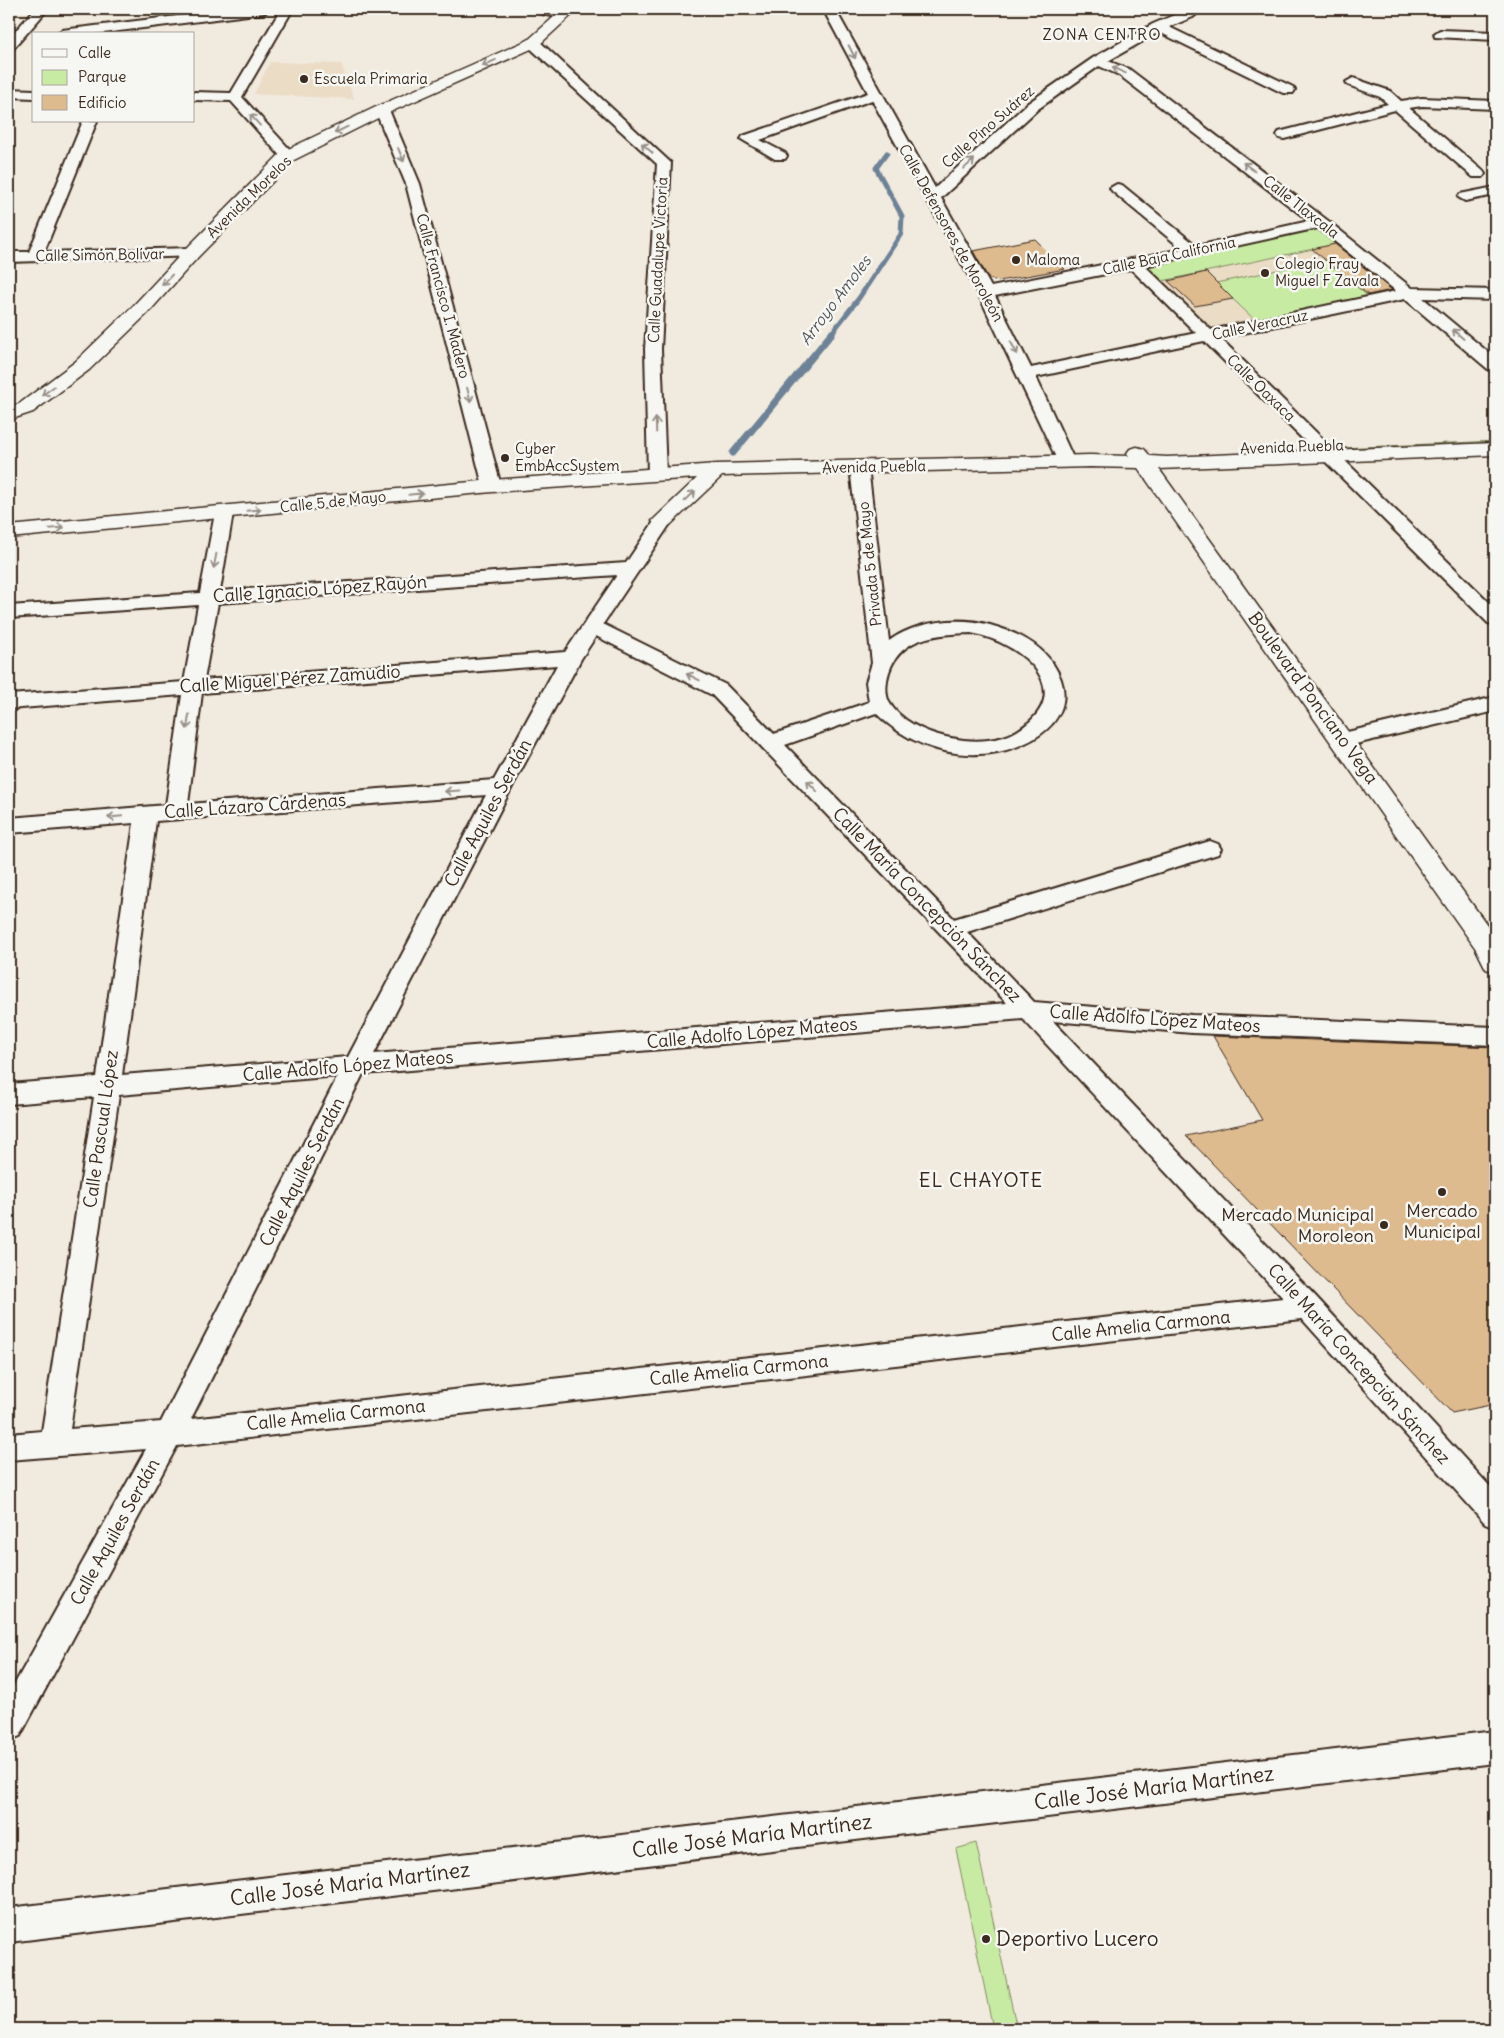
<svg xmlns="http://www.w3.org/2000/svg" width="1504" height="2038" font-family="Delius,sans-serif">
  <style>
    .built { fill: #ebdcc6 }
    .green { fill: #c8eba4; stroke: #828a61 }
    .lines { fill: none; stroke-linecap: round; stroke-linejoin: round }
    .stream-far1 { stroke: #6d8297; stroke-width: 5 }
    .stream { stroke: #6d8297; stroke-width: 7 }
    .building { fill: #deba8f; stroke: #3b2a1e }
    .minor-casing { stroke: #3b2a1e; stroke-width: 4 }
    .tertiary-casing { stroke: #3b2a1e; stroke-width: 3 }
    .minor { fill: #f6f6f2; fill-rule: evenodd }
    .tertiary { fill: #f6f6f2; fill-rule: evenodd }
    .oneway { stroke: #989088 }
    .poi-dot { fill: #3b2a1e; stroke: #f6f6f2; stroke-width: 2 }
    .labels { text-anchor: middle; stroke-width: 5; stroke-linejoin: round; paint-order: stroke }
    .far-poi-label { font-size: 15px; fill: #3b2a1e; stroke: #f6f6f2; text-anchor: start }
    .far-street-label { font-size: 15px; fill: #3b2a1e; stroke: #f6f6f2 }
    .far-quarter-label { font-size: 16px; letter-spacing: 1px; fill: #3b2a1e; stroke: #f6f6f2 }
    .far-water-label { font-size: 16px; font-style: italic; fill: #54565b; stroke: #f6f6f2 }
    .street-label { font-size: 18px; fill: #3b2a1e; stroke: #f6f6f2 }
    .poi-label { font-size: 18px; fill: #3b2a1e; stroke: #f6f6f2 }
    .quarter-label { font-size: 20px; letter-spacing: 1px; fill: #3b2a1e; stroke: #f6f6f2 }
    .near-street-label { font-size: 21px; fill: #3b2a1e; stroke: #f6f6f2 }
    .near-poi-label { font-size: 21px; fill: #3b2a1e; stroke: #f6f6f2; text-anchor: start }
  </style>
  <rect width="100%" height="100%" fill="#f1eade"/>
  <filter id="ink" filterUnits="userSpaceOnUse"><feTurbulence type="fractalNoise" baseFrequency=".02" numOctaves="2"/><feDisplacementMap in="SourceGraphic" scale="10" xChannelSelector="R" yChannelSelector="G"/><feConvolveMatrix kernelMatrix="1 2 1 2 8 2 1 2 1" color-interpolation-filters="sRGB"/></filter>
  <g filter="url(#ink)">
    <!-- built -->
    <g class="built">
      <polygon points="270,62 341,64 354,99 254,94"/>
      <polygon points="1322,223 1410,293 1207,336 1134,264"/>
    </g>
    <!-- green -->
    <g class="green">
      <polygon points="1322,223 1346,242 1153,283 1134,264"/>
      <polygon points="1325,260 1374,301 1260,325 1216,283"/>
      <polygon points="1495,441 1495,445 1346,452 1341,448"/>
      <polygon points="976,1843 1017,2029 993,2029 956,1849"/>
    </g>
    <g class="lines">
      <!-- stream-far1 -->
      <polyline class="stream-far1" points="831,334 859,298 901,234 902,216 876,168 887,153"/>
      <!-- stream -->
      <polyline class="stream" points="733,453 832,333"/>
    </g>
    <!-- building -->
    <g class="building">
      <polygon points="1035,239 1065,269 999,281 989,279 973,251"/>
      <polygon points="1335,244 1392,290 1368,295 1312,249"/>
      <polygon points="1206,272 1233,299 1195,306 1168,281"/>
      <polygon points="1213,1036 1495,1047 1495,1404 1452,1413 1186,1136 1262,1120"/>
    </g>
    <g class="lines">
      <defs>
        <g id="minor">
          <polygon points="35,9 48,9 14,48 9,49 9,38"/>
          <polygon points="235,9 270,9 264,13 95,34 56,34 62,30"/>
          <polygon points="281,9 293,9 242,97 293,153 295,156 293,159 283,159 231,101 194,100 194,92 231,93"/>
          <path d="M534 9H565L574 13C568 20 539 16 534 9Z"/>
          <path d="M823 9H835L935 188 1028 103 1093 58 1153 24 1188 9H1202L1193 17 1169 27 1293 87 1295 90 1293 93H1283L1159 32 1108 61 1129 69 1327 220 1412 288 1495 290V300L1423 298 1495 358V371L1489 370 1405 299 1220 338 1495 608V625L1488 623 1204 341 1036 377 1075 462 1072 466H1060L977 291 872 100 760 140 785 153 787 156 785 159H775L741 139 743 136 868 93ZM1099 66 1119 75 1309 221 1197 246 1122 185 1117 184 1110 188 1112 191 1182 249 991 287 941 198 1038 109ZM1318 228 1396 291 1211 330 1145 266ZM1131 269 1196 333 1031 368 995 296Z"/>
          <polygon points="1440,30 1495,32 1495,40 1435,37 1434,34"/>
          <polygon points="533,39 538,40 671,163 661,349 666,474 663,478 651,478 648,474 645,349 657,164 528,46 526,43"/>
          <polygon points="1353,78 1390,91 1401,101 1422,98 1495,101 1495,109 1422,106 1409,108 1483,171 1485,174 1483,177 1473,177 1395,110 1284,139 1279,138 1277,135 1279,132 1388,104 1380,97 1348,85 1346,82"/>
          <polygon points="9,89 34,90 34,98 9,97"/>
          <polygon points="382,106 389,110 420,184 501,486 498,490 486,490 483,486 406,184 375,110"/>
          <polygon points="83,121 97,121 44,252 192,248 197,250 200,253 197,256 9,262 9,252 29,252"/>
          <polygon points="1495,187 1495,195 1465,201 1458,197 1460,194"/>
          <path d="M859 462 865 463 868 467 889 641C915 621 959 616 990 625 1015 632 1038 642 1053 664 1089 718 1026 753 979 754 941 756 903 740 876 713L785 745 954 919 1210 841 1218 844 1221 849 1218 854 967 932 1034 1002 1192 1015 1495 1027V1045L1192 1033 1053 1021 1318 1299 1495 1492V1527L1485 1523 1302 1319 177 1446 20 1736 9 1741V1694L146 1449 9 1460V1434L42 1431 94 1097 9 1104V1084L97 1077 134 823 9 833V818L166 805 182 695 9 709V695L184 682 198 605 9 618V606L200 593 215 513 218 509H230L233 513 220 591 626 563 657 517H669L672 521 603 624 726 685 774 734 869 702 866 682 872 663 850 467 853 463ZM617 575 565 652 204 680 218 603ZM971 633C1021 642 1081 691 1017 731 984 752 909 737 889 702 885 694 886 681 889 672 901 636 938 634 971 633ZM596 636 712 695 1007 1003 374 1054 512 787 581 659ZM557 665 494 780 188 804 202 693ZM486 795 348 1057 122 1075 156 821ZM1023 1019 1283 1298 191 1419 363 1074ZM338 1076 161 1422 70 1429 119 1095Z"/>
          <polygon points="1495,697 1495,711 1343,747 1336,745 1333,740 1336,735 1343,733"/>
          <polygon points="1495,1731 1495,1763 9,1942 9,1908"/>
        </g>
        <g id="tertiary">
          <polygon points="563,9 578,9 538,46 388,113 294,160 198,257 147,314 89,370 33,412 9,420 9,407 19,404 75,362 133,306 186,249 282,152 376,107 528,40"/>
          <polygon points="1495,443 1495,455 1159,469 1495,936 1495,972 1486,969 1476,949 1138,468 1090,467 722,476 670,525 663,527 656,525 652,521 697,478 492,492 9,538 9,526 492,480 717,464 1090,455 1129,456 1127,453 1130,449 1137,447 1144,449 1150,456 1167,457"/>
        </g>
      </defs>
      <!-- minor casing -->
      <use href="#minor" class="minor-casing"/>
      <!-- tertiary casing -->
      <use href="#tertiary" class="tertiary-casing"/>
      <!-- minor -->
      <use href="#minor" class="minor"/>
      <!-- tertiary -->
      <use href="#tertiary" class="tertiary"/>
    </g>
    <!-- one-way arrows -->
    <defs><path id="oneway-shaft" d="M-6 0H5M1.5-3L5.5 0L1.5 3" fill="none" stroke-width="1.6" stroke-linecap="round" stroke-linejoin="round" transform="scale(1.25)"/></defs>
    <g class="oneway">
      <use href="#oneway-shaft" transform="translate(852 52) rotate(63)"/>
      <use href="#oneway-shaft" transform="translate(489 63) rotate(156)"/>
      <use href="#oneway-shaft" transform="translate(1119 70) rotate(-154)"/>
      <use href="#oneway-shaft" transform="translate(255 120) rotate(-132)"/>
      <use href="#oneway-shaft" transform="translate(341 130) rotate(154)"/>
      <use href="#oneway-shaft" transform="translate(647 148) rotate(-138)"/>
      <use href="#oneway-shaft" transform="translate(401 155) rotate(67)"/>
      <use href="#oneway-shaft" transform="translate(969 164) rotate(-43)"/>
      <use href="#oneway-shaft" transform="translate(1249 167) rotate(-143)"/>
      <use href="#oneway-shaft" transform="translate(167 280) rotate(133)"/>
      <use href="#oneway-shaft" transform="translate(1458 334) rotate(-139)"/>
      <use href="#oneway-shaft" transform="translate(1014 348) rotate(63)"/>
      <use href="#oneway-shaft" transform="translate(48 391) rotate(143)"/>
      <use href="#oneway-shaft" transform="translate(469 395) rotate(75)"/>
      <use href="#oneway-shaft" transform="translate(656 425) rotate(-92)"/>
      <use href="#oneway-shaft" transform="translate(416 494) rotate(-6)"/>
      <use href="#oneway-shaft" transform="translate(690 496) rotate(-44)"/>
      <use href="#oneway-shaft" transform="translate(254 510) rotate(-6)"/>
      <use href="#oneway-shaft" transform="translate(57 528) rotate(-5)"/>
      <use href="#oneway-shaft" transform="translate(215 561) rotate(101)"/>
      <use href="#oneway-shaft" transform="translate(693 677) rotate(-154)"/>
      <use href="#oneway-shaft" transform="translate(188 722) rotate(98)"/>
      <use href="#oneway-shaft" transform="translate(812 786) rotate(-134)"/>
      <use href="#oneway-shaft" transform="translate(452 791) rotate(176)"/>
      <use href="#oneway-shaft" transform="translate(115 817) rotate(175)"/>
    </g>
  </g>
  <!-- markers -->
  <g class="poi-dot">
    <circle cx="304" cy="79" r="5"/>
    <circle cx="1016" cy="260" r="5"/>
    <circle cx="1265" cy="273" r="5"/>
    <circle cx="505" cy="458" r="5"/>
    <circle cx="1442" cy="1192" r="5"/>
    <circle cx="1384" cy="1225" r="5"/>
    <circle cx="986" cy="1939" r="5"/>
  </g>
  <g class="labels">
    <!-- far-poi labels -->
    <g class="far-poi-label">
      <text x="314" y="84">Escuela Primaria</text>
      <text x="1026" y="265">Maloma</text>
      <text x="1275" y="269">Colegio Fray<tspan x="1275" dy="17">Miguel F Zavala</tspan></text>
      <text x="515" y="454">Cyber<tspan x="515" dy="17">EmbAccSystem</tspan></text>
    </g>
    <!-- far-street labels -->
    <g class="far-street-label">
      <text transform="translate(988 127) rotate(-41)" y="5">Calle Pino Suárez</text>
      <text transform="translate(249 197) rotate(-44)" y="5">Avenida Morelos</text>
      <text transform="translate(1301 207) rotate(38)" y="5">Calle Tlaxcala</text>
      <text transform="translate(951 233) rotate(61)" y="5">Calle Defensores de Moroleón</text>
      <text transform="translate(100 255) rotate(-1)" y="5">Calle Simón Bolívar</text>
      <text transform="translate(1169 256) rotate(-12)" y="5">Calle Baja California</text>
      <text transform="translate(658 260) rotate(-87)" y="5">Calle Guadalupe Victoria</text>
      <text transform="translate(443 296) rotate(75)" y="5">Calle Francisco I. Madero</text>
      <text transform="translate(1260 325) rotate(-12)" y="5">Calle Veracruz</text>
      <text transform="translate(1261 388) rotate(44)" y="5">Calle Oaxaca</text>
      <text transform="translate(1292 447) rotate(-2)" y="5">Avenida Puebla</text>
      <text transform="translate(874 467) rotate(-1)" y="5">Avenida Puebla</text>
      <text transform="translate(333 502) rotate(-6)" y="5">Calle 5 de Mayo</text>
      <text transform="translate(870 564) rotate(-96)" y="5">Privada 5 de Mayo</text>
    </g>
    <!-- far-quarter labels -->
    <g class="far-quarter-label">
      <text x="1102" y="40">ZONA CENTRO</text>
    </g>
    <!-- far-water labels -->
    <g class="far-water-label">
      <text transform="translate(835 300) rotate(-53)" y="6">Arroyo Amoles</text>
    </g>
    <!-- street labels -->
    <g class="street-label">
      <text transform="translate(320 589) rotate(-4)" y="6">Calle Ignacio López Rayón</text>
      <text transform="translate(290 679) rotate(-4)" y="6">Calle Miguel Pérez Zamudio</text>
      <text transform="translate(1313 698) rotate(54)" y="6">Boulevard Ponciano Vega</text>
      <text transform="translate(255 806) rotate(-4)" y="6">Calle Lázaro Cárdenas</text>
      <text transform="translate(488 813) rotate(-62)" y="6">Calle Aquiles Serdán</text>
      <text transform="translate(927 905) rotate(46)" y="6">Calle María Concepción Sánchez</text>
      <text transform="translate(1155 1019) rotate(4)" y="6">Calle Adolfo López Mateos</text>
      <text transform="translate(752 1033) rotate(-5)" y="6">Calle Adolfo López Mateos</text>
      <text transform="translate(348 1066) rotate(-5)" y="6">Calle Adolfo López Mateos</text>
      <text transform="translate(101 1129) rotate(-82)" y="6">Calle Pascual López</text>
      <text transform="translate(302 1172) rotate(-63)" y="6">Calle Aquiles Serdán</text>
      <text transform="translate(1141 1326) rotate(-6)" y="6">Calle Amelia Carmona</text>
      <text transform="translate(1359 1364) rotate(48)" y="6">Calle María Concepción Sánchez</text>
      <text transform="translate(739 1370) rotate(-6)" y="6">Calle Amelia Carmona</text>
      <text transform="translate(336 1415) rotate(-6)" y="6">Calle Amelia Carmona</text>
      <text transform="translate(115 1532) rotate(-61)" y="6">Calle Aquiles Serdán</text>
    </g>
    <!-- poi labels -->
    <g class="poi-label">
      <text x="1442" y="1217">Mercado<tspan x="1442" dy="21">Municipal</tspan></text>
      <text x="1374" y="1221" text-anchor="end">Mercado Municipal<tspan x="1374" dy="21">Moroleon</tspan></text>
    </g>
    <!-- quarter labels -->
    <g class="quarter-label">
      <text x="981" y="1187">EL CHAYOTE</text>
    </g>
    <!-- near-street labels -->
    <g class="near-street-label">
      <text transform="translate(1154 1788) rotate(-7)" y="7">Calle José María Martínez</text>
      <text transform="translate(752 1836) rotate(-7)" y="7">Calle José María Martínez</text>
      <text transform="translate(350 1884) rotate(-7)" y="7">Calle José María Martínez</text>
    </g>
    <!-- near-poi labels -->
    <g class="near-poi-label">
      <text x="996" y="1946">Deportivo Lucero</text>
    </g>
  </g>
  <!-- margin -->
  <rect width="1504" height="2038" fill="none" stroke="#f6f6f2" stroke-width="30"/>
  <rect x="15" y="15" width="1474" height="2008" fill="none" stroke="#3b2a1e" stroke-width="2" filter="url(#ink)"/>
  <!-- legend -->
  <rect x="32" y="32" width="162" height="90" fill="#f6f6f2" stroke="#aba49d"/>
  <rect x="42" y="49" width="25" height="8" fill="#f6f6f2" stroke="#aba49d"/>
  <text x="78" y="58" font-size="15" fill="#3b2a1e">Calle</text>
  <rect x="42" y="70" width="25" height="15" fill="#c8eba4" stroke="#aba49d"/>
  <text x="78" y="82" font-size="15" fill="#3b2a1e">Parque</text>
  <rect x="42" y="95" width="25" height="15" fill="#deba8f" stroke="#aba49d"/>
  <text x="78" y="108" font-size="15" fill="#3b2a1e">Edificio</text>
</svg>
